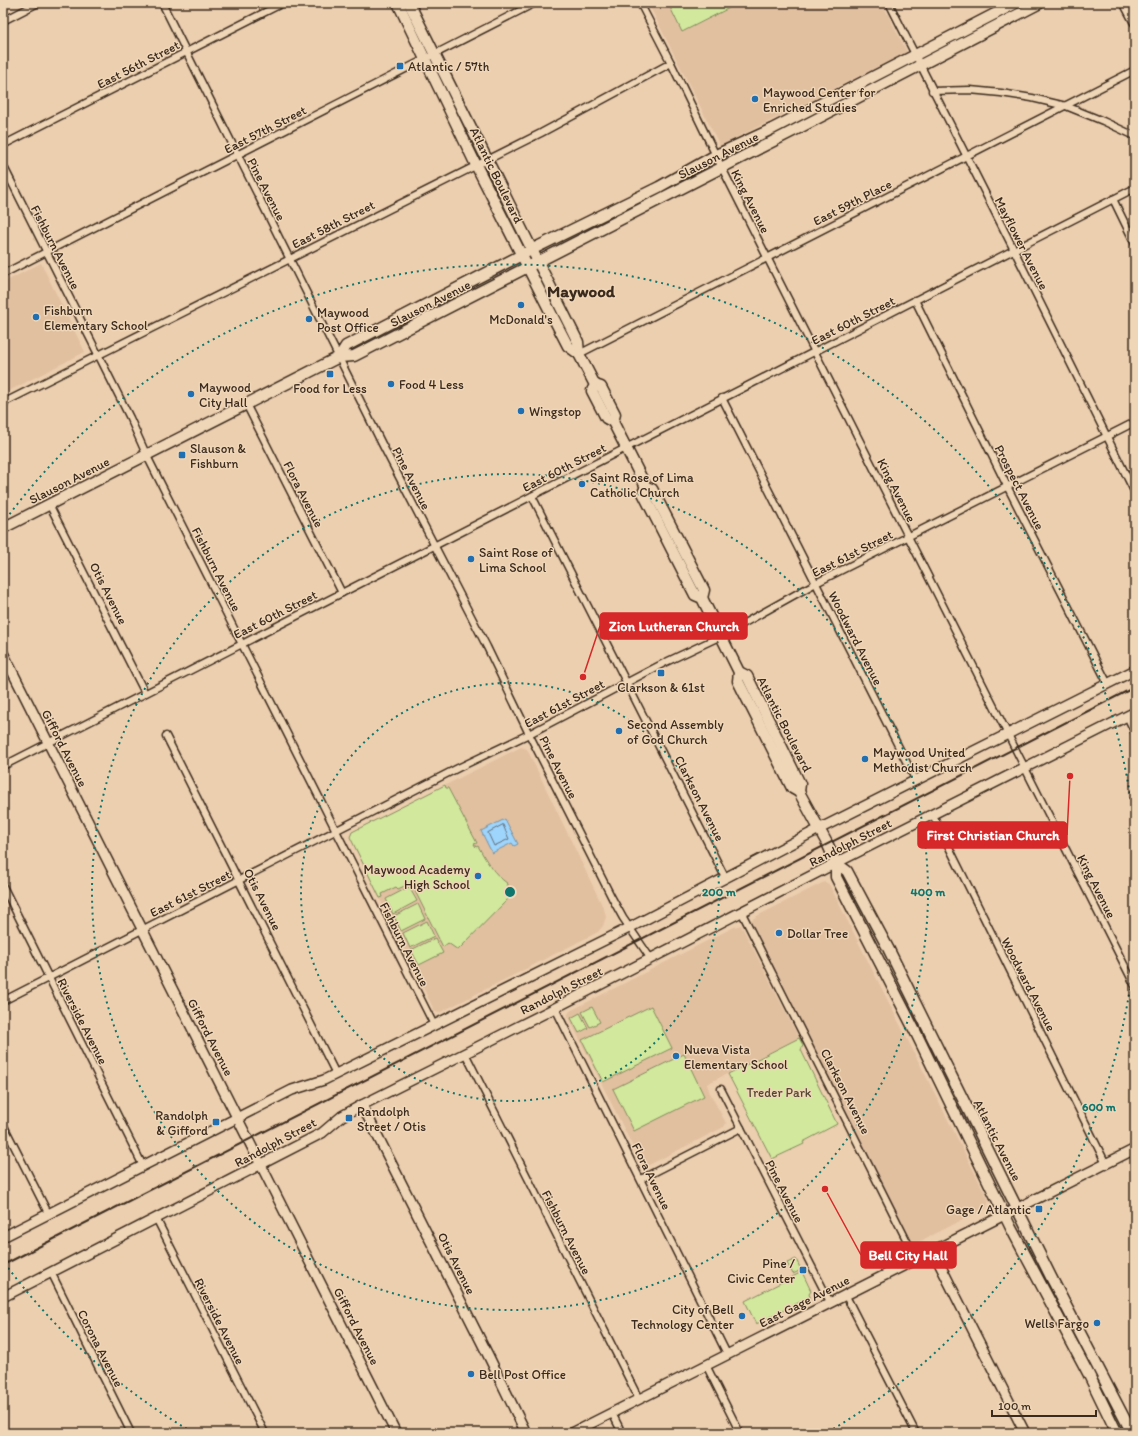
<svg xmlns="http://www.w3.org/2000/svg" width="1138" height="1436" font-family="Itim,sans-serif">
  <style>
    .built { fill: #e1c0a0 }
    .green { fill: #d1e89d; stroke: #86895e }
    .water { fill: #9ed5fd; stroke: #7691a4 }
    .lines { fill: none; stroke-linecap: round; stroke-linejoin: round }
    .shore { stroke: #636e77; stroke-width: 1 }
    .street-casing { stroke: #3b2a1e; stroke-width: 9 }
    .secondary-casing { stroke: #3b2a1e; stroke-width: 12 }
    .primary-casing { stroke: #3b2a1e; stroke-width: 13 }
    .street { stroke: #efd6b7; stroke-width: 6 }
    .secondary { stroke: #efd6b7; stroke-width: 9 }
    .primary { stroke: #efd6b7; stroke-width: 10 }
    .rail { stroke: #3b2a1e; stroke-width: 2 }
    .ring { fill: none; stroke: #0f766e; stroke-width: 2; stroke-dasharray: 2 4 }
    .poi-dot { fill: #1f6fb2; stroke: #efd6b7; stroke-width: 1.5 }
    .labels { text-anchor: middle; stroke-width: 3; stroke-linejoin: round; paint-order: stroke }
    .street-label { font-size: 13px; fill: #3b2a1e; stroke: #efd6b7 }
    .poi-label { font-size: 13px; fill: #3b2a1e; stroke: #efd6b7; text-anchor: start }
    .park-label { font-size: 13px; fill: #524631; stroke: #efd6b7 }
    .district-label { font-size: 17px; font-weight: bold; fill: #3b2a1e; stroke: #efd6b7 }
    .centre { fill: #0f766e; stroke: #efd6b7; stroke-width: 2 }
    .ring-label { font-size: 12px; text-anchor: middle; font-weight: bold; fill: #0f766e; stroke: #efd6b7; stroke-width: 3; stroke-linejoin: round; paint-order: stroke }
    .leader { fill: none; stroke: #d62828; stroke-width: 1.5 }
    .callout-dot { fill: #d62828; stroke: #efd6b7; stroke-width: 1.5 }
    .callout { fill: #d62828; stroke: #d62828; stroke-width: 1.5 }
    .callout-label { font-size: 14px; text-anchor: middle; font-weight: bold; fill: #fff }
  </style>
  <rect width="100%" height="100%" fill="#eccfaf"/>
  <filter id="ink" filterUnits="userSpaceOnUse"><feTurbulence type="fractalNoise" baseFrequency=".025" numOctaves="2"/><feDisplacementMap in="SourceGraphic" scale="8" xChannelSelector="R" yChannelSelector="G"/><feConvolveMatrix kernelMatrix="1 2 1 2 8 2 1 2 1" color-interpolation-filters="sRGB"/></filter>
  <g filter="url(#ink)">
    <!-- built -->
    <g class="built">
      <polygon points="648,3 882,3 907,52 720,146"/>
      <polygon points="41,263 85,352 3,394 3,283"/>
      <polygon points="521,747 527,749 604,909 606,917 603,926 598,932 439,1013 435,1012 350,838 352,832"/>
      <polygon points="824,882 829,884 989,1201 986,1208 915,1244 910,1240 751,920 757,916"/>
      <polygon points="741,925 799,1038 707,1084 710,1093 726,1123 724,1127 647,1166 642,1165 568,1016 568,1014 570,1011 734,927"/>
    </g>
    <!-- green -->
    <g class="green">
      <polygon points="668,3 739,3 682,32"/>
      <path d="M445 785 446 788H448L477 843 474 844 476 847 478 846C487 862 493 873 508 884L507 890 510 897 458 950 448 943 443 947 411 883 398 889 396 887 382 894 383 897 380 898 350 837 352 832Z"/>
      <polygon points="409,887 417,901 393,914 386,899"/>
      <polygon points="418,904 425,919 401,931 394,916"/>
      <polygon points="427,921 434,936 410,948 403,933"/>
      <polygon points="435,938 443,953 419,965 411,950"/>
      <polygon points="651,1006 672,1048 603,1082 582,1040"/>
      <polygon points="592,1007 600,1022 590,1027 582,1012"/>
      <polygon points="580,1013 588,1028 579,1033 571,1018"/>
      <polygon points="799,1038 803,1045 801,1050 837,1124 803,1142 804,1144 772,1159 728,1074"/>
      <polygon points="684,1054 704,1096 634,1131 613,1089"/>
      <polygon points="796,1259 801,1270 793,1274 787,1263"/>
      <polygon points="802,1272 811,1291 809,1294 810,1297 756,1324 745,1301"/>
    </g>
    <!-- water -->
    <polygon class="water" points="505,819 518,844 514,846 512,843 492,853 481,831"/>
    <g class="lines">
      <!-- shore -->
      <polygon class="shore" points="503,825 509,839 494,846 488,833"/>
      <defs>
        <g id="street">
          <polyline points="162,3 382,444 487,647 529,734 612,898 623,918 651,959"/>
          <polyline points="640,3 671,63 720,164 1135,986"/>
          <polyline points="889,3 1014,250 1135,493"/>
          <polyline points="3,21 38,3"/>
          <polyline points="932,91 970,90 1001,93 1032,98 1066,106 1103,121 1135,136"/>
          <polyline points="3,145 283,3"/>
          <polyline points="3,165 130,418 146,454 434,1025"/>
          <polyline points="1113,199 1135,244"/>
          <polyline points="3,274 535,3"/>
          <polyline points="915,300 1007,486 1108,684"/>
          <polyline points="579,354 1135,70"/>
          <polyline points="722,398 916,781"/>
          <polyline points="3,403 541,133 671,63"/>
          <polyline points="246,404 342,593"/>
          <polyline points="532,496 725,877"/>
          <polyline points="49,504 145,693"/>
          <polyline points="1127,716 1135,733"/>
          <polyline points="166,736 336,1074"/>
          <polyline points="3,766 1135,188"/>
          <polyline points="933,815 1106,1164"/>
          <polyline points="3,886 143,1166"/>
          <polyline points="742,913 916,1259"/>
          <polyline points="3,1001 458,768 529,734 664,663 721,636 816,583 1135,422"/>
          <polyline points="555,1008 727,1354"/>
          <polyline points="465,1053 639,1399"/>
          <polyline points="721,1089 830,1302"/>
          <polyline points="3,1124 48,1213"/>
          <polyline points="641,1179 741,1128"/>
          <polyline points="156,1218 265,1433"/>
          <polyline points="51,1272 131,1433"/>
          <polyline points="845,1294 916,1433"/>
          <polyline points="706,1365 740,1433"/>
          <polyline points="612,1413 622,1433"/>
        </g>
        <g id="secondary">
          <polyline points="1125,3 1135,22"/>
          <polyline points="3,653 396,1433"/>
          <polyline points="362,1105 489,1357 526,1433"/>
          <polyline points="3,1237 292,1090 324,1080 336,1074 629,928 819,829 1135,670"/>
          <polyline points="933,1251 1025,1433"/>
          <polyline points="3,1297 322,1133 342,1116 362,1105 555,1008 836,863 1135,712"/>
          <polyline points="572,1433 1135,1149"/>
        </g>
        <g id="primary">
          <polyline points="398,3 476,165 554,319 568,346 579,354"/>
          <polyline points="409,3 578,342 579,354 595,385 592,391 606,418 613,422 646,487 652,489 704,590 702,598"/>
          <polyline points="339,357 346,346 533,249 659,187 716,155 772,129 1016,3"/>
          <polyline points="595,385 601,387 615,414 613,422"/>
          <polyline points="646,487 643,493 695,595 702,598 739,672 738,681 792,788 799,792 828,845 836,863 836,877 917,1035 1011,1228 1088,1373 1117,1433"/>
          <polyline points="3,528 339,357 354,356 797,129 1040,3"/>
          <polyline points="739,672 747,676 800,784 799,792"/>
          <polyline points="836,863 847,871 888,948 1051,1277 1132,1433"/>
        </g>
      </defs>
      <!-- street casing -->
      <use href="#street" class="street-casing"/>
      <!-- secondary casing -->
      <use href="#secondary" class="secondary-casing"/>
      <!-- primary casing -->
      <use href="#primary" class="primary-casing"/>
      <!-- street -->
      <use href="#street" class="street"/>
      <!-- secondary -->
      <use href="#secondary" class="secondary"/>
      <!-- primary -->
      <use href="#primary" class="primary"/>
      <!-- rail -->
      <polyline class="rail" points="3,1265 1135,687"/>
    </g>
  </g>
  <!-- distance rings -->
  <g class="ring">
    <circle cx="510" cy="892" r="209"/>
    <circle cx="510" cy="892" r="418"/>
    <path d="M1135 947A627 627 0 0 1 828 1432M192 1432A627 627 0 0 1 6 1265M6 519A627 627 0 0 1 1135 837"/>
  </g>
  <!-- markers -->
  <g class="poi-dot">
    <rect x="396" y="62" width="8" height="8" rx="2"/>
    <circle cx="755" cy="99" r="4"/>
    <circle cx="521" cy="305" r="4"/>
    <circle cx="36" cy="317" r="4"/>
    <circle cx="309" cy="319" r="4"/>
    <rect x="326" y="370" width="8" height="8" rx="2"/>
    <circle cx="391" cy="384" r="4"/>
    <circle cx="191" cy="394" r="4"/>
    <circle cx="521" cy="411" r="4"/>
    <rect x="178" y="451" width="8" height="8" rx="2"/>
    <circle cx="582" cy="484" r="4"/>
    <circle cx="471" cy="559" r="4"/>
    <rect x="657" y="669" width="8" height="8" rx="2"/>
    <circle cx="619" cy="731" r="4"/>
    <circle cx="865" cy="759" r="4"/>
    <circle cx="478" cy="876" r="4"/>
    <circle cx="779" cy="933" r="4"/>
    <circle cx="676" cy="1056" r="4"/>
    <rect x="345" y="1114" width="8" height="8" rx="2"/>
    <rect x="212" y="1118" width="8" height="8" rx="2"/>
    <rect x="1035" y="1205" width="8" height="8" rx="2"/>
    <rect x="799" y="1266" width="8" height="8" rx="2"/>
    <circle cx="742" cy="1316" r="4"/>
    <circle cx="1097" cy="1323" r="4"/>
    <circle cx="471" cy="1374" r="4"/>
  </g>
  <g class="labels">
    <!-- street labels -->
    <g class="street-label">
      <text transform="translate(138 64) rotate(-27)" y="5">East 56th Street</text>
      <text transform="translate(265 129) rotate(-27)" y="5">East 57th Street</text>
      <text transform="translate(718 155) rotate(-27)" y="5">Slauson Avenue</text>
      <text transform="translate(497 175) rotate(64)" y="5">Atlantic Boulevard</text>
      <text transform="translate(267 189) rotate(63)" y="5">Pine Avenue</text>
      <text transform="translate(751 201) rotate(63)" y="5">King Avenue</text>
      <text transform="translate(852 202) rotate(-27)" y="5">East 59th Place</text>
      <text transform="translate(333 224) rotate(-27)" y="5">East 58th Street</text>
      <text transform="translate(1022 243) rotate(63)" y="5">Mayflower Avenue</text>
      <text transform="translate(56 247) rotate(63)" y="5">Fishburn Avenue</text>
      <text transform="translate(430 303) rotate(-27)" y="5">Slauson Avenue</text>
      <text transform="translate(853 320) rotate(-27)" y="5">East 60th Street</text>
      <text transform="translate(564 467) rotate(-27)" y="5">East 60th Street</text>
      <text transform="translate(412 478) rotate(63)" y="5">Pine Avenue</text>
      <text transform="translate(69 480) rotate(-27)" y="5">Slauson Avenue</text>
      <text transform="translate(1020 487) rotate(63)" y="5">Prospect Avenue</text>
      <text transform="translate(897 490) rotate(63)" y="5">King Avenue</text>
      <text transform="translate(304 494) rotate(63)" y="5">Flora Avenue</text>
      <text transform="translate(852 553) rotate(-27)" y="5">East 61st Street</text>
      <text transform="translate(217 569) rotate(63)" y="5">Fishburn Avenue</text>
      <text transform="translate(109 593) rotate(63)" y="5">Otis Avenue</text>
      <text transform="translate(275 614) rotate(-27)" y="5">East 60th Street</text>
      <text transform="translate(856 638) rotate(63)" y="5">Woodward Avenue</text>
      <text transform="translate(564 703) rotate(-28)" y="5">East 61st Street</text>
      <text transform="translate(785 724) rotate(63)" y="5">Atlantic Boulevard</text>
      <text transform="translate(65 748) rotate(63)" y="5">Gifford Avenue</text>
      <text transform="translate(559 767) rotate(63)" y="5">Pine Avenue</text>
      <text transform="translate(700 798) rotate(63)" y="5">Clarkson Avenue</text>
      <text transform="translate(850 842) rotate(-27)" y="5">Randolph Street</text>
      <text transform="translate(1097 886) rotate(63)" y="5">King Avenue</text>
      <text transform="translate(190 893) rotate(-27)" y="5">East 61st Street</text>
      <text transform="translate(263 899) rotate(63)" y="5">Otis Avenue</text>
      <text transform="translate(405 944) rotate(63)" y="5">Fishburn Avenue</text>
      <text transform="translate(1029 984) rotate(63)" y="5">Woodward Avenue</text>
      <text transform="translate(561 990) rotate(-27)" y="5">Randolph Street</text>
      <text transform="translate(83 1021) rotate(63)" y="5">Riverside Avenue</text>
      <text transform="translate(211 1037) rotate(63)" y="5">Gifford Avenue</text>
      <text transform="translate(846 1091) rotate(63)" y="5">Clarkson Avenue</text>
      <text transform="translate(998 1140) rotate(63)" y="5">Atlantic Avenue</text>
      <text transform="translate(275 1142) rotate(-28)" y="5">Randolph Street</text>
      <text transform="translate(652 1176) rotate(64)" y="5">Flora Avenue</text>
      <text transform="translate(785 1191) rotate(63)" y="5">Pine Avenue</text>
      <text transform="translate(567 1232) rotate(63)" y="5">Fishburn Avenue</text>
      <text transform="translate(457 1263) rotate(63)" y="5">Otis Avenue</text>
      <text transform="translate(804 1301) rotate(-27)" y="5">East Gage Avenue</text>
      <text transform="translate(220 1321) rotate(63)" y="5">Riverside Avenue</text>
      <text transform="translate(357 1326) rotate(63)" y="5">Gifford Avenue</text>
      <text transform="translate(101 1348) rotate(63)" y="5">Corona Avenue</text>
    </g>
    <!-- poi labels -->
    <g class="poi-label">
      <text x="408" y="71">Atlantic / 57th</text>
      <text x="763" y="97">Maywood Center for<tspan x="763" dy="15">Enriched Studies</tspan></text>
      <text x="44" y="315">Fishburn<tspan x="44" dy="15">Elementary School</tspan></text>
      <text x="317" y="317">Maywood<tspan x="317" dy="15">Post Office</tspan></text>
      <text x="521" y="324" text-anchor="middle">McDonald's</text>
      <text x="399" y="389">Food 4 Less</text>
      <text x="199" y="392">Maywood<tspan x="199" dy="15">City Hall</tspan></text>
      <text x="330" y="393" text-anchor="middle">Food for Less</text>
      <text x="529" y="416">Wingstop</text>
      <text x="190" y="453">Slauson &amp;<tspan x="190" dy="15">Fishburn</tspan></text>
      <text x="590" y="482">Saint Rose of Lima<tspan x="590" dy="15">Catholic Church</tspan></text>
      <text x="479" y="557">Saint Rose of<tspan x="479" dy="15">Lima School</tspan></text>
      <text x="661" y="692" text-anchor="middle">Clarkson &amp; 61st</text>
      <text x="627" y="729">Second Assembly<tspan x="627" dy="15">of God Church</tspan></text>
      <text x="873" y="757">Maywood United<tspan x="873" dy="15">Methodist Church</tspan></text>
      <text x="470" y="874" text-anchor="end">Maywood Academy<tspan x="470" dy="15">High School</tspan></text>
      <text x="787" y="938">Dollar Tree</text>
      <text x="684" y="1054">Nueva Vista<tspan x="684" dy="15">Elementary School</tspan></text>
      <text x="357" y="1116">Randolph<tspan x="357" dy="15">Street / Otis</tspan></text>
      <text x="208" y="1120" text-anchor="end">Randolph<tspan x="208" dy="15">&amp; Gifford</tspan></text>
      <text x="1031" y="1214" text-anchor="end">Gage / Atlantic</text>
      <text x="795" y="1268" text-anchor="end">Pine /<tspan x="795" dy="15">Civic Center</tspan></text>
      <text x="734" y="1314" text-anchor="end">City of Bell<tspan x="734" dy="15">Technology Center</tspan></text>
      <text x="1089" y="1328" text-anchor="end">Wells Fargo</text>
      <text x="479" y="1379">Bell Post Office</text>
    </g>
    <!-- park labels -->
    <g class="park-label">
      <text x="779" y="1097">Treder Park</text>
    </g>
    <!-- district labels -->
    <g class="district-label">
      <text x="581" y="297">Maywood</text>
    </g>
  </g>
  <circle cx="510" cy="892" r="6" class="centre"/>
  <g class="ring-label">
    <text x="719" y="896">200 m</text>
    <text x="928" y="896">400 m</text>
    <text x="1099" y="1111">600 m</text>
  </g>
  <!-- callouts -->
  <path class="leader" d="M583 677L600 626M1070 776L1067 835M825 1189L861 1255"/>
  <g class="callout-dot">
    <circle cx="583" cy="677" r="4"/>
    <circle cx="1070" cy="776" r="4"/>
    <circle cx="825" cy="1189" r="4"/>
  </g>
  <g class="callout">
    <rect x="600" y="613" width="147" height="26" rx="4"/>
    <rect x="918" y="822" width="149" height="26" rx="4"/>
    <rect x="861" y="1242" width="95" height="26" rx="4"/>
  </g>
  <g class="callout-label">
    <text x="674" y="631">Zion Lutheran Church</text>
    <text x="993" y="840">First Christian Church</text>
    <text x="908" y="1260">Bell City Hall</text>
  </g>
  <!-- margin -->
  <rect width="1138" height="1436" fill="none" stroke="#efd6b7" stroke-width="16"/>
  <rect x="8" y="8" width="1122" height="1420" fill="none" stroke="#3b2a1e" stroke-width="1.5" filter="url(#ink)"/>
  <!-- scale -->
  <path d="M992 1410v6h104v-6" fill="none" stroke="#3b2a1e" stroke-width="2"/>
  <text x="998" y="1410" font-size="12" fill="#3b2a1e" stroke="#efd6b7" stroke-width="3" paint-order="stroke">100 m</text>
</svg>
